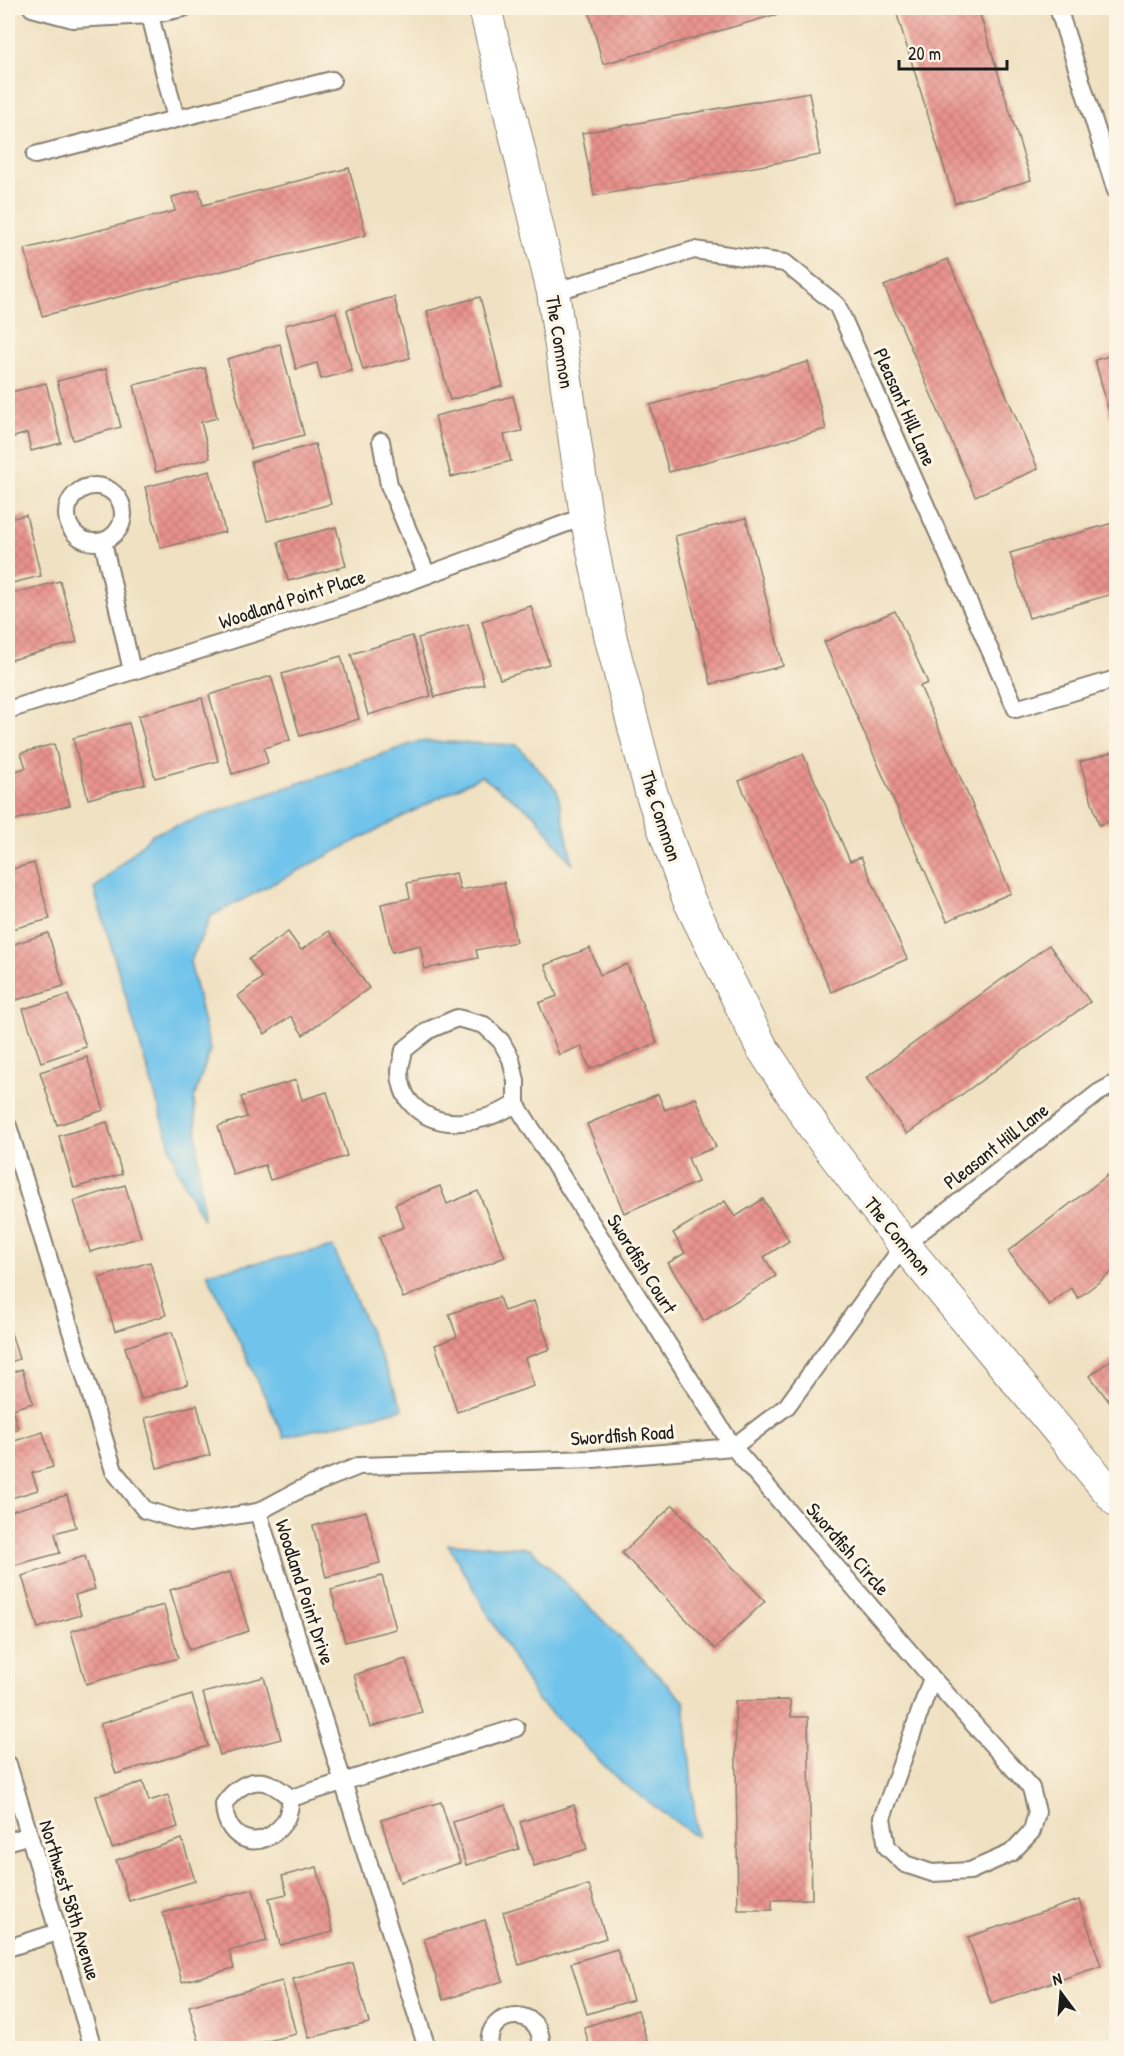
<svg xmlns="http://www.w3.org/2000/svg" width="1124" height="2056" font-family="'Patrick Hand',sans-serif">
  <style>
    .water { fill: #6fc3eb; stroke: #467084; stroke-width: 1.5 }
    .building { fill: url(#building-cross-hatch) }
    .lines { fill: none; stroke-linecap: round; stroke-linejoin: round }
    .lane-casing { stroke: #867e6f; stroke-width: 20 }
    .street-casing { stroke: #867e6f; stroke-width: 34 }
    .lane { stroke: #fff; stroke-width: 16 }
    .street { stroke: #fff; stroke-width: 32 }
    .labels { text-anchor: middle; stroke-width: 6; stroke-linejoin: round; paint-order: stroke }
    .street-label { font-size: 20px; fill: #1c1c1c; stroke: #fcf5e5 }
  </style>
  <defs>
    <pattern id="building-cross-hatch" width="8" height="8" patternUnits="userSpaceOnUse" patternTransform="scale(1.5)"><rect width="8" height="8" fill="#e8918c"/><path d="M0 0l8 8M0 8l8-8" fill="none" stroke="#c67c78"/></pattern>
  </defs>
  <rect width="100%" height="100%" fill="#fcf5e5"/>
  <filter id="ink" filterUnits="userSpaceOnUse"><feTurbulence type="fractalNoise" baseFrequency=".0167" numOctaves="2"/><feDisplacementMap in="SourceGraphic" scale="12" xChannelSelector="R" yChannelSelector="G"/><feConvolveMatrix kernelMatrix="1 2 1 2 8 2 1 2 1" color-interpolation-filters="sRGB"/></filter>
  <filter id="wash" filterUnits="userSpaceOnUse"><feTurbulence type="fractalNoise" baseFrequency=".008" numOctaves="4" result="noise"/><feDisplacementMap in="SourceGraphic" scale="24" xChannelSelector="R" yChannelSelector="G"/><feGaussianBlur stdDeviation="1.35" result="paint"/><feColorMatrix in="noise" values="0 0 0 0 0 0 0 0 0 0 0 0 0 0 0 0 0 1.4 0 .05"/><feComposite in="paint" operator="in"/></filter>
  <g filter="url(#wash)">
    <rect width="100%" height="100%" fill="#f0e1c2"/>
    <!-- water -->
    <g class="water">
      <polygon points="420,741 517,745 557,790 573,865 535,815 481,776 211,916 190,962 210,1050 194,1098 203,1220 177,1169 94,889 153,834"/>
      <polygon points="333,1247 403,1409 284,1437 207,1273"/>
      <polygon points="448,1544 530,1548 684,1701 697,1837 621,1782 536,1698"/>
    </g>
    <g id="blocks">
      <!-- building -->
      <g class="building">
        <polygon points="588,8 799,8 603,64"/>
        <polygon points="895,8 978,8 1031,180 955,203"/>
        <polygon points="1107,8 1116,8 1116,36"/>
        <polygon points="809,92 820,155 594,196 582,133"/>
        <polygon points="349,168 366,235 42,316 25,249 175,211 172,197 199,190 203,205"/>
        <polygon points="948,259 1038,469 975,496 884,286"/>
        <polygon points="394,297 410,358 363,370 347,310"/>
        <polygon points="480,297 503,386 450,400 427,311"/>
        <polygon points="336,312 352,371 321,379 317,363 296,369 285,325"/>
        <polygon points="280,344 304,435 251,449 227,359"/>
        <polygon points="1116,354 1116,433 1115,434 1095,360"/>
        <polygon points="808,362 826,429 669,472 650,405"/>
        <polygon points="205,368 217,418 201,422 210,458 156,472 134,385"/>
        <polygon points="106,369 121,427 73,440 57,381"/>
        <polygon points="46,383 61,443 31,451 27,433 8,439 8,393"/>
        <polygon points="513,396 522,431 504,435 511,461 451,477 435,416"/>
        <polygon points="315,444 331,504 267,521 251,462"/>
        <polygon points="210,471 225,532 161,548 145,487"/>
        <polygon points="26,515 41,576 8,584 8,519"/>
        <polygon points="746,518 783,666 711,684 675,536"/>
        <polygon points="1116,522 1116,593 1029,618 1010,553"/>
        <polygon points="336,527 346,566 288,581 278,542"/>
        <polygon points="60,581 77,642 11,660 8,648 8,595"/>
        <polygon points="531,606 549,664 500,679 482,621"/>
        <polygon points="895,611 928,683 920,686 1011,893 947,921 824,642"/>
        <polygon points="468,624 484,684 435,697 418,638"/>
        <polygon points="412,636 431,696 368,715 351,654"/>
        <polygon points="341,656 359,719 300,736 282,674"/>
        <polygon points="271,676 290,740 264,748 268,763 232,774 209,695"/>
        <polygon points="202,698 218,761 155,778 138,716"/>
        <polygon points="129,723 145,784 88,799 73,738"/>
        <polygon points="54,744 70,805 15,820 8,791 8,773 26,768 21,753"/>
        <polygon points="1116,751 1116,819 1099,825 1080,762"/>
        <polygon points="803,754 850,861 861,857 907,959 831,992 739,781"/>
        <polygon points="34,863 50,919 8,930 8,870"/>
        <polygon points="456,873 460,890 504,882 516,942 476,950 478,958 425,969 420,945 392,952 381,904 410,898 407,883"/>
        <polygon points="329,931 369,988 303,1035 291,1016 265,1034 238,996 262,978 249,959 288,932 301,950"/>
        <polygon points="48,933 64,986 13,1001 8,983 8,946"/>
        <polygon points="1049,945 1090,1002 907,1134 866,1078"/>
        <polygon points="590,948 600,975 627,964 657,1043 590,1069 581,1046 559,1055 539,1003 557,996 545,965"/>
        <polygon points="68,995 86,1047 41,1062 23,1009"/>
        <polygon points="87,1057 104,1110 57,1125 40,1072"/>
        <polygon points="296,1080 302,1100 327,1092 347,1156 270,1180 265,1165 233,1175 218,1126 247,1117 241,1097"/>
        <polygon points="658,1094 665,1110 696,1098 716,1147 688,1158 698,1182 624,1213 587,1124"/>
        <polygon points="107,1122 122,1174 74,1188 59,1136"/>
        <polygon points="1116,1169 1116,1269 1078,1298 1071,1288 1049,1305 1008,1251"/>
        <polygon points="125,1185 141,1237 90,1252 74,1201"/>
        <polygon points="440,1186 447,1204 478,1191 505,1257 403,1298 379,1237 404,1227 395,1204"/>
        <polygon points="763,1199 789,1241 764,1257 776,1276 704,1321 668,1263 685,1253 673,1233 725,1201 735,1217"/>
        <polygon points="150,1262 166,1315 115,1331 99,1278"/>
        <polygon points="499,1297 504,1311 534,1301 550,1349 525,1358 534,1386 457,1412 435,1345 457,1337 449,1314"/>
        <polygon points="8,1323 19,1359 8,1363"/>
        <polygon points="172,1332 188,1384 141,1399 125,1347"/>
        <polygon points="1116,1356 1116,1411 1090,1376"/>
        <polygon points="22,1369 33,1403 12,1409 18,1429 8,1432 8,1374"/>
        <polygon points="197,1405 210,1455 157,1468 145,1418"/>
        <polygon points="43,1432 53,1467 32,1473 38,1490 8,1499 8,1443"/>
        <polygon points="67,1495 76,1527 55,1533 60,1553 15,1565 8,1539 8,1512"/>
        <polygon points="673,1505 765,1601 715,1649 622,1553"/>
        <polygon points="366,1511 380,1563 326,1577 313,1526"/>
        <polygon points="85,1556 95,1589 75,1595 81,1615 38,1628 22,1576"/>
        <polygon points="230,1572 249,1631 189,1650 170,1590"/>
        <polygon points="382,1576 396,1629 345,1642 331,1590"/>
        <polygon points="164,1605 178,1658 86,1684 71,1631"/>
        <polygon points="406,1659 422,1712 370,1727 354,1675"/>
        <polygon points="264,1677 281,1739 220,1755 203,1693"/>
        <polygon points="192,1695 208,1746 116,1774 100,1724"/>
        <polygon points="790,1700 791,1717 808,1717 812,1899 772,1900 772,1910 738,1910 735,1701"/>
        <polygon points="143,1782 149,1801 168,1795 178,1827 112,1848 96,1796"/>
        <polygon points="441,1802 460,1863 400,1882 381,1820"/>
        <polygon points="506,1805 519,1849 466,1865 453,1822"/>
        <polygon points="574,1805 587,1849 534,1866 520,1822"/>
        <polygon points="182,1839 195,1881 129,1901 116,1860"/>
        <polygon points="317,1867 333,1932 280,1945 269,1898 287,1894 282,1876"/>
        <polygon points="589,1885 606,1938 519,1965 503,1912"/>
        <polygon points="253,1889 267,1941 229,1951 234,1968 182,1982 163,1913"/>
        <polygon points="1079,1900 1101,1966 991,2003 968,1937"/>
        <polygon points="485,1920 503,1981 443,2000 424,1939"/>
        <polygon points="617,1949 633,2000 587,2014 571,1963"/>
        <polygon points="353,1963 369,2023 309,2038 293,1979"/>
        <polygon points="282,1981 296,2034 240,2048 201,2048 189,2006"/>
        <polygon points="638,2010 649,2048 590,2048 584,2027"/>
      </g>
    </g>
  </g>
  <g filter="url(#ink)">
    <use href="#blocks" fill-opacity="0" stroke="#867e6f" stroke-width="1.5"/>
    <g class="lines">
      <defs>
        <g id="lane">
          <polyline points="32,8 73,19 150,15 184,8"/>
          <polyline points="1058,8 1116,191"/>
          <polyline points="176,119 332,80"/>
          <polyline points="35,155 176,119 150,15"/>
          <polyline points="553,292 694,250 785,263 837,305 1016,709 1116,679"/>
          <polyline points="381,441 389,485 427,575"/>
          <circle cx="95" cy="514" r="28"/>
          <polyline points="103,542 132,671"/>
          <polyline points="8,710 357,601 586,516"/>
          <path d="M457 1018 484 1025 501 1041 511 1059 516 1081V1104C484 1123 437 1134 410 1102 404 1095 400 1082 400 1072 400 1065 403 1057 404 1050L429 1030Z"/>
          <polyline points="516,1104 733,1447 932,1678 1031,1788 1037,1812 1032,1831 1011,1853 970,1871 932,1873 905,1864 887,1847 882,1818 932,1678"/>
          <polyline points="8,1126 114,1471 145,1510 189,1523 258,1512 427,2048"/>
          <polyline points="258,1512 299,1490 359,1466 593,1459 733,1447 787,1406 904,1245 1098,1093 1116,1083"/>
          <polyline points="8,1764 93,2048"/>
          <path d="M291 1798C290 1805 289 1815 285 1821 264 1853 225 1844 224 1804 234 1789 252 1776 270 1784 278 1787 285 1794 291 1798L516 1728"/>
          <polyline points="8,1842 29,1835"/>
          <polyline points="8,1948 58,1932"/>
          <path d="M490 2048C483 2008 545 2003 541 2048"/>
        </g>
        <polyline id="street" points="485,8 553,292 586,516 611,639 651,792 688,898 761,1046 817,1132 904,1245 1116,1500"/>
      </defs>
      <!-- lane casing -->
      <use href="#lane" class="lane-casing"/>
      <!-- street casing -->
      <use href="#street" class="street-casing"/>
      <!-- lane -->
      <use href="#lane" class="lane"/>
      <!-- street -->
      <use href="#street" class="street"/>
    </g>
  </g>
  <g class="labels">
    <!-- street labels -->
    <g class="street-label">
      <text transform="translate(560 342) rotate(81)" y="7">The Common</text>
      <text transform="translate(905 407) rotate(66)" y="7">Pleasant Hill Lane</text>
      <text transform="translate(292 599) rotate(-18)" y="7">Woodland Point Place</text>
      <text transform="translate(661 816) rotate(72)" y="7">The Common</text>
      <text transform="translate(996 1146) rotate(-38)" y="7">Pleasant Hill Lane</text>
      <text transform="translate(898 1236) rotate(51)" y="7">The Common</text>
      <text transform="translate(642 1264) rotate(58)" y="7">Swordfish Court</text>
      <text transform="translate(622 1435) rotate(-4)" y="7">Swordfish Road</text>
      <text transform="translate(848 1549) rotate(49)" y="7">Swordfish Circle</text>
      <text transform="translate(305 1592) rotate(72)" y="7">Woodland Point Drive</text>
      <text transform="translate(70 1900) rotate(73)" y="7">Northwest 58th Avenue</text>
    </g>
  </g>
  <!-- margin -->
  <rect width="1124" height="2056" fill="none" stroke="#fcf5e5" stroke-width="30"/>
  <!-- north arrow -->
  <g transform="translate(1061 1993) rotate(344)" stroke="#fcf5e5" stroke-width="4.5" paint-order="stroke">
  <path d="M0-4.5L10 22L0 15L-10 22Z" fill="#1c1c1c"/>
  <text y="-9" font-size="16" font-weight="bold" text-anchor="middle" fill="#1c1c1c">N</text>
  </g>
  <!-- scale -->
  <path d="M899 60v9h108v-9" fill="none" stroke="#1c1c1c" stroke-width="3"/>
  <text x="908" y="60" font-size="18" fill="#1c1c1c" stroke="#fcf5e5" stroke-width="4.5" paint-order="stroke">20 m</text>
</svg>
